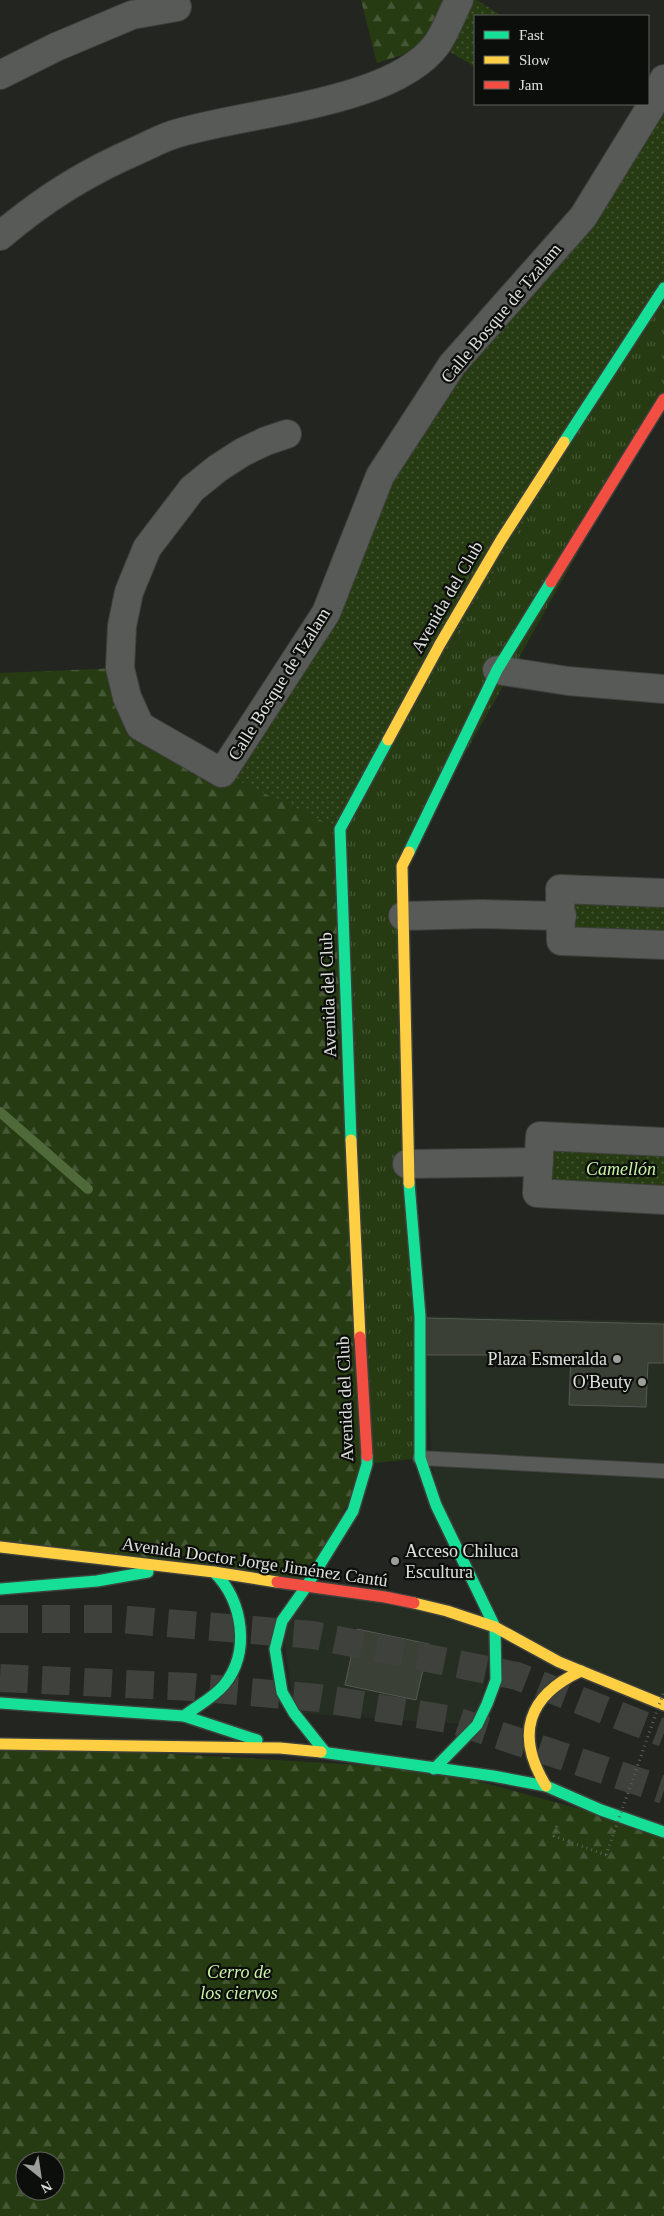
<svg xmlns="http://www.w3.org/2000/svg" width="664" height="2216" font-family="Georgia,serif">
  <style>
    .built { fill: #262d22 }
    .grass { fill: url(#grass-tufts) }
    .forest { fill: url(#forest-firs); fill-rule: evenodd }
    .park { fill: url(#park-dots) }
    .lines { fill: none; stroke-linecap: round; stroke-linejoin: round }
    .stream { stroke: #50693b; stroke-width: 10 }
    .building { fill: #3a4035; stroke: #565955 }
    .secondary-tunnel { stroke: #3e413c; stroke-width: 28; stroke-dasharray: 28 14; stroke-linecap: butt }
    .lane-casing { stroke: #3e403c; stroke-width: 16 }
    .street-casing { stroke: #3e403c; stroke-width: 30 }
    .fast-casing { stroke: #3e403c; stroke-width: 14 }
    .slow-casing { stroke: #3e403c; stroke-width: 14 }
    .jam-casing { stroke: #3e403c; stroke-width: 14 }
    .path { stroke: #5e605c; stroke-width: 3; stroke-dasharray: 1 4; stroke-linecap: butt }
    .lane { stroke: #585a57; stroke-width: 14 }
    .street { stroke: #585a57; stroke-width: 28 }
    .fast { stroke: #16e098; stroke-width: 11 }
    .slow { stroke: #ffcf43; stroke-width: 11 }
    .jam { stroke: #f24e42; stroke-width: 11 }
    .path-bridge { stroke: #5e605c; stroke-width: 3; stroke-dasharray: 1 4; stroke-linecap: butt }
    .poi-dot { fill: #9c9f9a; stroke: #0c0e0b; stroke-width: 2 }
    .labels { text-anchor: middle; stroke-width: 4.5; stroke-linejoin: round; paint-order: stroke }
    .street-label { font-size: 18px; fill: #dee1dc; stroke: #0c0e0b }
    .park-label { font-size: 18px; font-style: italic; fill: #c9f4a7; stroke: #0c0e0b }
    .poi-label { font-size: 18px; fill: #dee1dc; stroke: #0c0e0b; text-anchor: end }
  </style>
  <defs>
    <pattern id="grass-tufts" width="24" height="20" patternUnits="userSpaceOnUse" patternTransform="scale(1.25)"><rect width="24" height="20" fill="#263b12"/><path d="M3 7l-1-3M5 7V3M7 7l1-3M15 17l-1-3M17 17v-4M19 17l1-3" fill="none" stroke="#455734"/></pattern>
    <pattern id="forest-firs" width="22" height="20" patternUnits="userSpaceOnUse" patternTransform="scale(1.25)"><rect width="22" height="20" fill="#263b12"/><path d="M5 1l3.5 6h-7zM16 11l3.5 6h-7z" fill="#455734"/></pattern>
    <pattern id="park-dots" width="8" height="8" patternUnits="userSpaceOnUse" patternTransform="scale(1.25)"><rect width="8" height="8" fill="#263b12"/><path d="M2 2h.1M6 6h.1" fill="none" stroke="#455734" stroke-width="1.8" stroke-linecap="round"/></pattern>
  </defs>
  <rect width="100%" height="100%" fill="#222520"/>
  <!-- built -->
  <polygon class="built" points="420,1316 664,1321 664,1705 495,1627 477,1725 294,1713 282,1621 306,1587 494,1627 436,1505"/>
  <!-- grass -->
  <polygon class="grass" points="664,288 664,399 402,866 420,1458 367,1464 340,829"/>
  <!-- forest -->
  <g class="forest">
    <polygon points="361,0 459,0 437,44 377,63"/>
    <polygon points="120,668 140,726 222,773 340,829 367,1464 306,1587 0,1547 0,673"/>
    <path d="M0 1744 434 1769 664 1832V2216H0ZM25 2161H55V2191H25Z"/>
  </g>
  <!-- park -->
  <g class="park">
    <polygon points="459,0 477,0 502,16 475,16 475,67 437,44"/>
    <polygon points="664,79 664,288 340,829 222,773 282,682 380,476 583,217"/>
    <polygon points="563,889 664,893 664,945 561,941"/>
    <polygon points="540,1136 664,1142 664,1200 537,1193"/>
  </g>
  <g class="lines">
    <!-- stream -->
    <polyline class="stream" points="0,1112 88,1189"/>
  </g>
  <!-- building -->
  <g class="building">
    <polygon points="426,1318 664,1324 664,1363 648,1363 646,1407 569,1405 571,1355 425,1355"/>
    <polygon points="357,1629 429,1644 416,1700 345,1685"/>
  </g>
  <g class="lines">
    <!-- secondary-tunnel -->
    <g class="secondary-tunnel">
      <polyline points="0,1619 118,1619 313,1635 517,1676 664,1733"/>
      <polyline points="0,1678 192,1687 319,1698 453,1720 664,1790"/>
    </g>
    <defs>
      <polyline id="lane" points="420,1458 664,1471"/>
      <g id="street">
        <polyline points="0,75 56,47 132,15 177,7"/>
        <path d="M0 236C44 199 85 173 138 150 149 145 160 139 172 135 242 112 393 105 437 44 446 31 452 14 459 0"/>
        <polyline points="287,434 266,441 243,452 218,468 192,489 147,548 129,592 122,626 120,668 127,697 140,726 222,773 326,613 380,476 452,365 583,217 650,108 664,79"/>
        <polyline points="497,670 568,681 664,689"/>
        <polyline points="664,893 560,889 561,941 664,945"/>
        <polyline points="403,916 483,914 562,916"/>
        <polyline points="664,1142 540,1136 537,1193 664,1200"/>
        <polyline points="407,1164 539,1162"/>
      </g>
      <g id="fast">
        <polyline points="564,442 664,288"/>
        <polyline points="409,852 497,670 551,582"/>
        <polyline points="351,1140 340,829 388,740"/>
        <polyline points="409,1183 420,1316 420,1458 436,1505 495,1627 496,1680 487,1704 477,1725 434,1769"/>
        <polyline points="0,1589 97,1581 148,1572"/>
        <polyline points="0,1703 184,1716 257,1740"/>
        <path d="M184 1716C197 1706 213 1698 224 1685 251 1652 243 1601 214 1572"/>
        <polyline points="321,1752 493,1776 546,1786 601,1810 664,1832"/>
        <polyline points="325,1752 294,1713 282,1692 275,1649 282,1621 306,1587 353,1511 367,1464 367,1456"/>
      </g>
      <g id="slow">
        <polyline points="388,740 440,644 501,540 564,442"/>
        <polyline points="351,1140 360,1337"/>
        <polyline points="409,1183 402,866 409,852"/>
        <polyline points="0,1547 214,1572 277,1582"/>
        <polyline points="414,1603 447,1611 495,1627 559,1662 664,1705"/>
        <polyline points="0,1744 280,1748 321,1752"/>
        <path d="M546 1786C515 1735 527 1696 581 1671"/>
      </g>
      <g id="jam">
        <polyline points="551,582 664,399"/>
        <polyline points="360,1337 367,1456"/>
        <polyline points="277,1582 385,1597 414,1603"/>
      </g>
    </defs>
    <!-- lane casing -->
    <use href="#lane" class="lane-casing"/>
    <!-- street casing -->
    <use href="#street" class="street-casing"/>
    <!-- fast casing -->
    <use href="#fast" class="fast-casing"/>
    <!-- slow casing -->
    <use href="#slow" class="slow-casing"/>
    <!-- jam casing -->
    <use href="#jam" class="jam-casing"/>
    <!-- path -->
    <polyline class="path" points="557,1826 554,1836 606,1855"/>
    <!-- lane -->
    <use href="#lane" class="lane"/>
    <!-- street -->
    <use href="#street" class="street"/>
    <!-- fast -->
    <use href="#fast" class="fast"/>
    <!-- slow -->
    <use href="#slow" class="slow"/>
    <!-- jam -->
    <use href="#jam" class="jam"/>
    <!-- path-bridge -->
    <polyline class="path-bridge" points="606,1855 664,1691"/>
  </g>
  <!-- markers -->
  <g class="poi-dot">
    <circle cx="617" cy="1359" r="5"/>
    <circle cx="642" cy="1382" r="5"/>
    <circle cx="395" cy="1561" r="5"/>
  </g>
  <g class="labels">
    <!-- street labels -->
    <g class="street-label">
      <text transform="translate(501 313) rotate(-50)" y="6">Calle Bosque de Tzalam</text>
      <text transform="translate(447 597) rotate(-60)" y="6">Avenida del Club</text>
      <text transform="translate(279 684) rotate(-58)" y="6">Calle Bosque de Tzalam</text>
      <text transform="translate(328 995) rotate(-92)" y="6">Avenida del Club</text>
      <text transform="translate(345 1399) rotate(-92)" y="6">Avenida del Club</text>
      <text transform="translate(255 1562) rotate(8)" y="6">Avenida Doctor Jorge Jiménez Cantú</text>
    </g>
    <!-- park labels -->
    <g class="park-label">
      <text x="621" y="1175">Camellón</text>
      <text x="239" y="1978">Cerro de<tspan x="239" dy="21">los ciervos</tspan></text>
    </g>
    <!-- poi labels -->
    <g class="poi-label">
      <text x="607" y="1365">Plaza Esmeralda</text>
      <text x="632" y="1388">O'Beuty</text>
      <text x="405" y="1557" text-anchor="start">Acceso Chiluca<tspan x="405" dy="21">Escultura</tspan></text>
    </g>
  </g>
  <!-- legend -->
  <rect x="474" y="15" width="175" height="90" fill="#0c0e0b" stroke="#60625f"/>
  <rect x="484" y="31" width="25" height="8" fill="#16e098" stroke="#60625f"/>
  <text x="519" y="40" font-size="15" fill="#dee1dc">Fast</text>
  <rect x="484" y="56" width="25" height="8" fill="#ffcf43" stroke="#60625f"/>
  <text x="519" y="65" font-size="15" fill="#dee1dc">Slow</text>
  <rect x="484" y="81" width="25" height="8" fill="#f24e42" stroke="#60625f"/>
  <text x="519" y="90" font-size="15" fill="#dee1dc">Jam</text>
  <!-- north arrow -->
  <g transform="translate(40 2176) rotate(150)"><circle r="24" fill="#0c0e0b" stroke="#60625f"/>
  <path d="M0-4L9 19L0 12L-9 19Z" fill="#9c9f9a"/>
  <text y="-8" font-size="14" font-weight="bold" text-anchor="middle" fill="#dee1dc">N</text>
  </g>
</svg>
